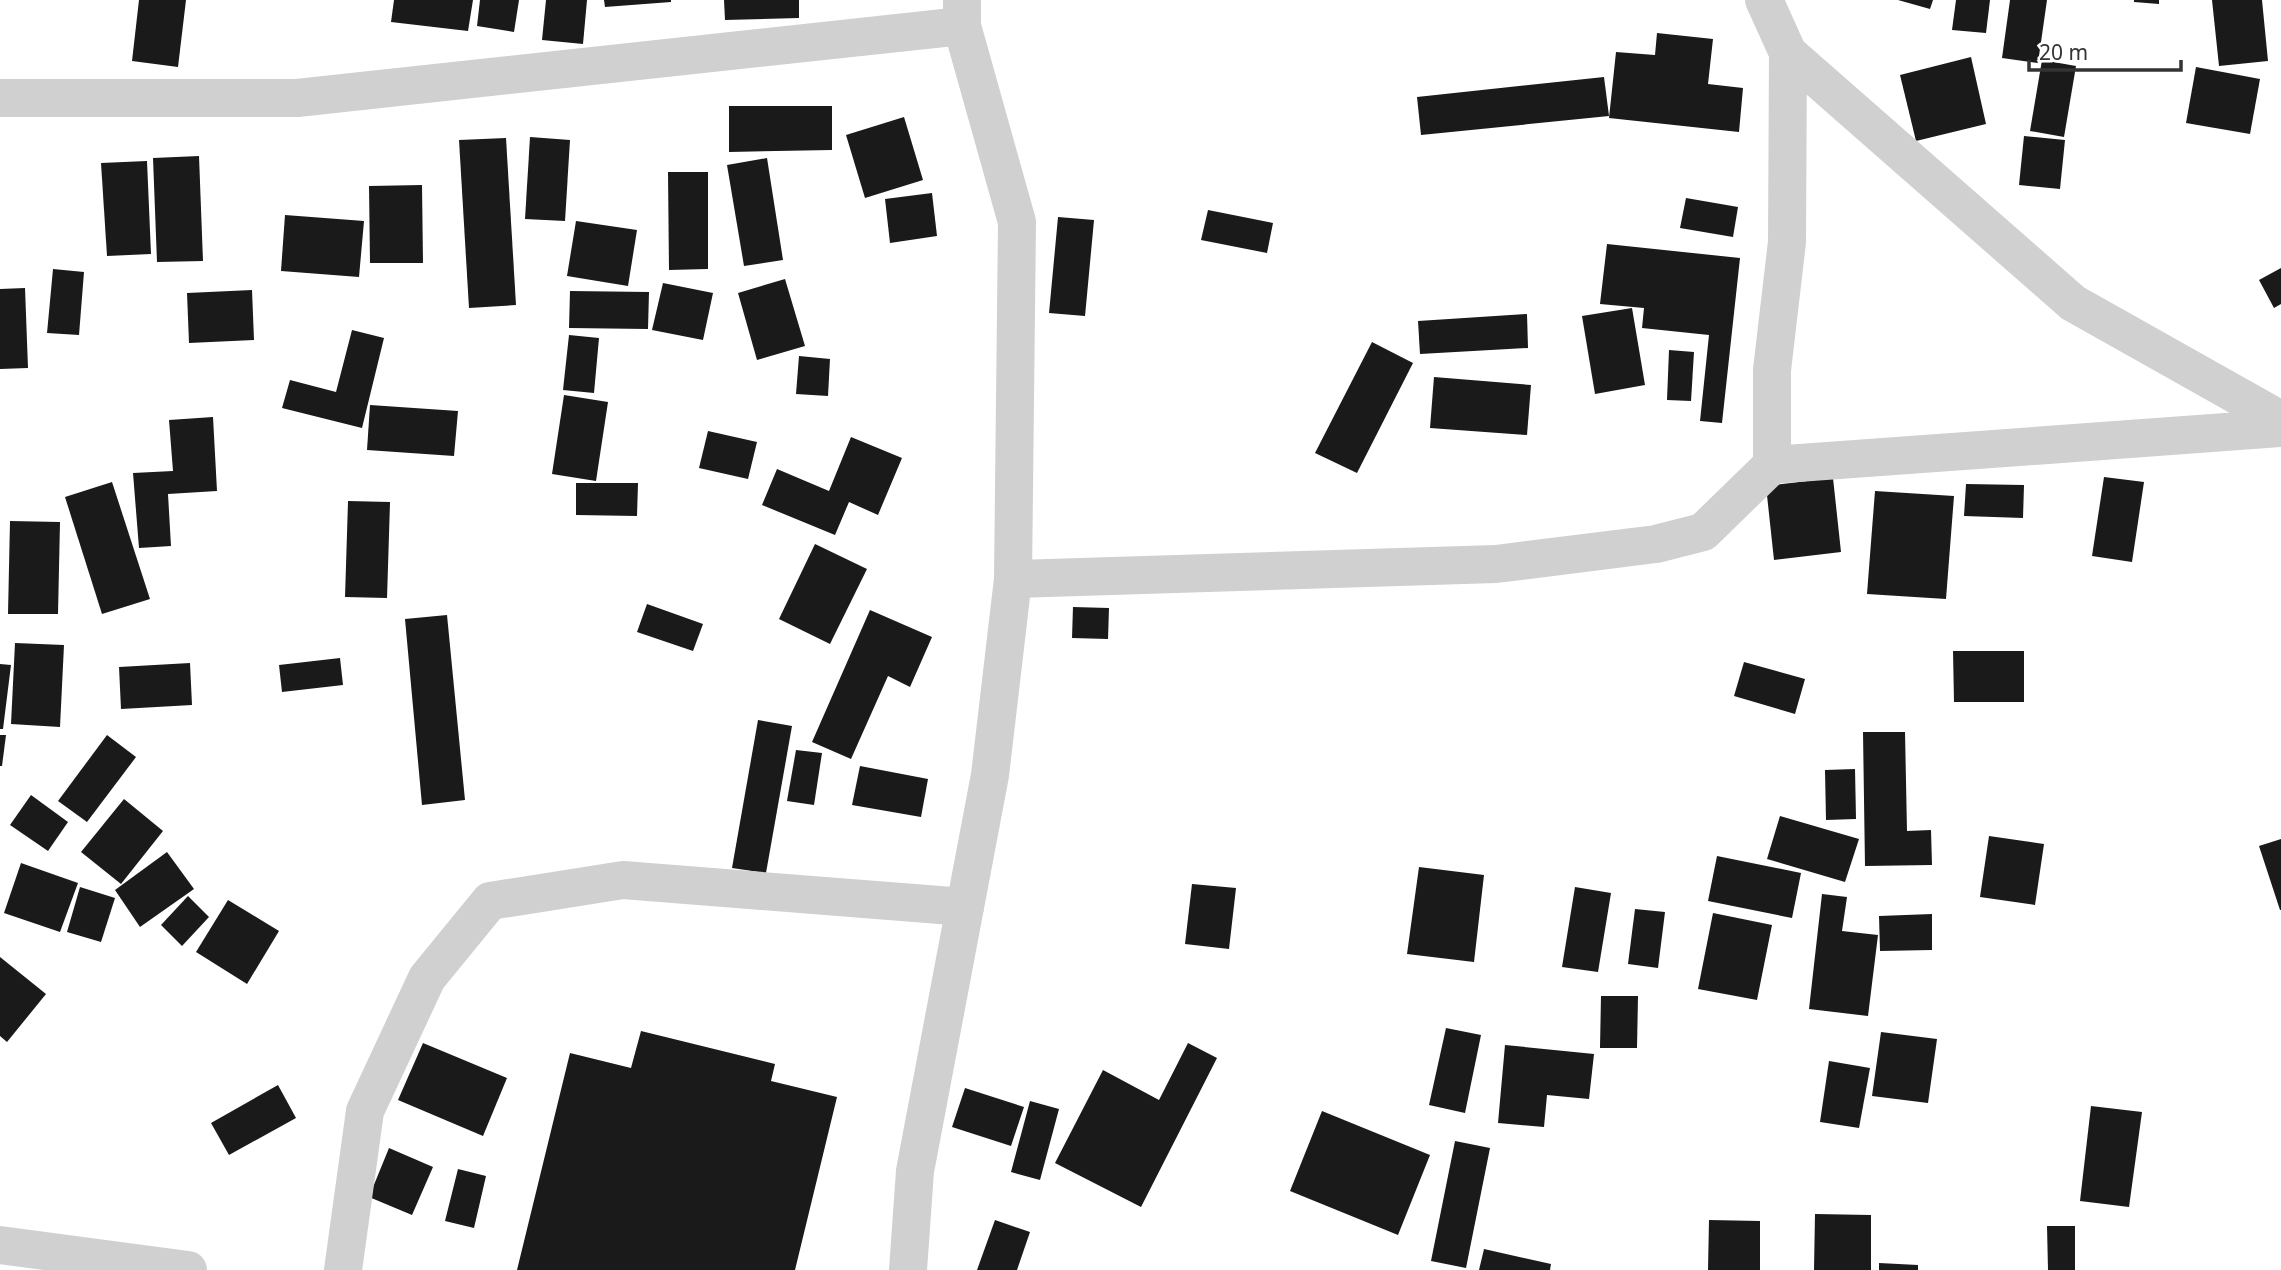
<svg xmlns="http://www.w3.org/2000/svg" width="2281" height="1270" font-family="'Noto Sans',sans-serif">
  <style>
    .building { fill: #1a1a1a }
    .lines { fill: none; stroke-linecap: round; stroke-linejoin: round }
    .minor { stroke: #d0d0d0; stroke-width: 38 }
  </style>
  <rect width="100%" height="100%" fill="#fff"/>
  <!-- building -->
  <g class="building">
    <polygon points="139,0 186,0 178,67 132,61"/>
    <polygon points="394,0 473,0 468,31 391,22"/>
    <polygon points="480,0 519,0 514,32 477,26"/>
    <polygon points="546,0 587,0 583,44 542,40"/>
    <polygon points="604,0 671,0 671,2 605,7"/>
    <polygon points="724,0 799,0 799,18 725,20"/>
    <polygon points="1898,0 1933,0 1930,9"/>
    <polygon points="1956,0 1990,0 1986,33 1952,30"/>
    <polygon points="2010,0 2047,0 2038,63 2002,58"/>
    <polygon points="2134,0 2159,0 2159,4 2134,2"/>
    <polygon points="2212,0 2262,0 2268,61 2219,66"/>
    <polygon points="1657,33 1713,39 1708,84 1743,88 1739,132 1609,118 1616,52 1655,55"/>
    <polygon points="1971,57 1986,124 1916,141 1900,75"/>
    <polygon points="2042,60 2076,66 2064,137 2030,131"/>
    <polygon points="2196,67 2260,79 2250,134 2186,123"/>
    <polygon points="1604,77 1609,116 1421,135 1417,97"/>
    <polygon points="729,106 832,106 832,150 729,152"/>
    <polygon points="904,117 923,180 865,198 846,135"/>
    <polygon points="2024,136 2065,140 2060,189 2019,185"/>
    <polygon points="530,137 570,140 565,221 525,219"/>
    <polygon points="506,138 516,305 469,308 459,140"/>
    <polygon points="199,156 203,261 157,262 153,158"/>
    <polygon points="767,158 783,260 744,266 727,165"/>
    <polygon points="147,161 151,254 107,256 101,163"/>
    <polygon points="668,172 708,172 708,269 669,270"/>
    <polygon points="422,185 423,263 370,263 369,186"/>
    <polygon points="932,193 937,236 890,243 885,199"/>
    <polygon points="1686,198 1738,207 1733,237 1680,228"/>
    <polygon points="1208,210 1273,223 1267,253 1201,240"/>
    <polygon points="285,215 364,221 359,277 281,271"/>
    <polygon points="1058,217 1094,220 1085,316 1049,313"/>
    <polygon points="576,221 637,230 628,286 567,276"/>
    <polygon points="1607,244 1740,258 1722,423 1700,421 1709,335 1642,328 1644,308 1600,304"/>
    <polygon points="2281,268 2281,304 2274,308 2259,280"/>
    <polygon points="53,269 84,272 79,335 47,333"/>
    <polygon points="785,279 805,346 757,360 738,293"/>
    <polygon points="663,283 713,293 703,340 652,330"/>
    <polygon points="25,288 28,368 0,369 0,289"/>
    <polygon points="252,290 254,340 189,343 187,293"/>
    <polygon points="570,291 649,292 648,329 569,328"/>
    <polygon points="1632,308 1645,385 1595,394 1582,316"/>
    <polygon points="1527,314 1528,348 1420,354 1418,321"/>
    <polygon points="352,330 384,338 362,428 282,408 290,380 336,392"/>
    <polygon points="569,335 599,338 594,393 563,390"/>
    <polygon points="1372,342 1413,363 1357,473 1315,453"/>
    <polygon points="1669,350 1694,352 1691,401 1667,400"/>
    <polygon points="799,356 830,359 828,396 796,394"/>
    <polygon points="1434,377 1531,385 1527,435 1430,428"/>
    <polygon points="564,395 608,402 596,481 552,474"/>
    <polygon points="370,405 458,411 454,456 367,450"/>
    <polygon points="213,417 217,491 168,494 171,546 139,548 133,473 173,471 169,420"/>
    <polygon points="708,431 757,442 748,479 699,468"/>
    <polygon points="851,437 902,458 878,515 849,502 835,535 762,505 777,469 829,491"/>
    <polygon points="2104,477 2144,482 2132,562 2092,556"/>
    <polygon points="1833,478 1841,552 1774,560 1766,486"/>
    <polygon points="112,482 150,599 102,614 65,497"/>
    <polygon points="576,483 638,483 637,516 576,515"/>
    <polygon points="1966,484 2024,485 2023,518 1964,516"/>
    <polygon points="1875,491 1954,496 1946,599 1867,594"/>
    <polygon points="348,501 390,502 387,598 345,597"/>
    <polygon points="10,521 60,522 58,614 8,614"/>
    <polygon points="815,544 867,569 830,644 779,619"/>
    <polygon points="647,604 703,624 693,651 637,632"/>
    <polygon points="1073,607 1109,608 1108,639 1072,638"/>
    <polygon points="870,610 932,637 910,687 888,676 851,759 812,742"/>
    <polygon points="447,615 465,800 422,805 405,619"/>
    <polygon points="15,643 64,645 60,727 11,724"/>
    <polygon points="1953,651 2024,651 2024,702 1954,702"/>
    <polygon points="340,658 343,685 282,692 279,665"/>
    <polygon points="1744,662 1805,679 1795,714 1734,696"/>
    <polygon points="190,663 192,705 121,709 119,667"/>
    <polygon points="0,664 11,665 3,729 0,729"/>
    <polygon points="758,720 792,726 766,873 732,868"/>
    <polygon points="1863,732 1905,732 1907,831 1931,830 1932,865 1865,866"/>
    <polygon points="0,735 6,735 2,766 0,766"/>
    <polygon points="107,735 136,757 87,822 58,801"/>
    <polygon points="796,750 822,753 814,805 787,801"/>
    <polygon points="860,766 928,779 921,817 852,805"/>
    <polygon points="1855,769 1856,819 1826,820 1825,770"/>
    <polygon points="31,795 68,822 48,851 10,825"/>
    <polygon points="124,799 163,831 121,884 81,852"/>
    <polygon points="1780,816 1859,839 1845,882 1767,859"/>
    <polygon points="1989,836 2044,844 2035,905 1980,897"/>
    <polygon points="2281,839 2281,910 2280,910 2259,846"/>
    <polygon points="167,852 194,889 140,927 115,890"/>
    <polygon points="1717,856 1801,873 1792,918 1708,901"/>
    <polygon points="21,863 78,883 60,932 4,913"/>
    <polygon points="1419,867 1484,875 1474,962 1407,954"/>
    <polygon points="1192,884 1236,888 1229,949 1185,944"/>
    <polygon points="80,887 115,898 101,942 67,932"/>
    <polygon points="1575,887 1611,893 1598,972 1562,967"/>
    <polygon points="1822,894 1847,897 1842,931 1878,935 1868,1016 1809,1009"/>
    <polygon points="188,896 209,917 182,946 161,925"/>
    <polygon points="228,900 279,931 247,984 196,952"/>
    <polygon points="1635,909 1665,912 1658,968 1628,964"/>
    <polygon points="1713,913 1772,925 1757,1000 1698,989"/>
    <polygon points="1932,914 1932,950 1880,951 1879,916"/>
    <polygon points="0,957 46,994 7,1042 0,1036"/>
    <polygon points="1601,996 1638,996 1637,1048 1600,1048"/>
    <polygon points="1446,1028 1481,1035 1465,1113 1429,1105"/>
    <polygon points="641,1031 775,1064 771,1081 837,1097 795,1270 517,1270 570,1053 631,1068"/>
    <polygon points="1881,1032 1937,1039 1928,1103 1872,1096"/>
    <polygon points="423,1043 507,1078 483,1136 398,1100"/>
    <polygon points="1188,1043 1217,1058 1141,1207 1055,1163 1103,1070 1159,1100"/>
    <polygon points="1505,1045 1594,1054 1589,1099 1547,1095 1544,1127 1498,1123"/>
    <polygon points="1829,1061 1870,1068 1859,1128 1820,1122"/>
    <polygon points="278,1085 296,1118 229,1155 211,1123"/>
    <polygon points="965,1088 1024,1107 1011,1146 952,1127"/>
    <polygon points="1030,1101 1059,1109 1040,1180 1011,1172"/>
    <polygon points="2091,1106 2142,1112 2129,1207 2080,1201"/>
    <polygon points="1322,1111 1430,1155 1398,1235 1290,1191"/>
    <polygon points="1455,1141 1490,1148 1466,1268 1431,1261"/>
    <polygon points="389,1148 433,1167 412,1215 369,1197"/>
    <polygon points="458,1169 486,1176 474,1228 445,1221"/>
    <polygon points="1815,1214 1871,1215 1871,1270 1814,1270"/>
    <polygon points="995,1220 1030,1232 1017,1270 977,1270"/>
    <polygon points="1709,1220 1760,1221 1760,1270 1708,1270"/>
    <polygon points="2047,1226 2075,1226 2075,1270 2048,1270"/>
    <polygon points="1484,1249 1551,1264 1550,1270 1479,1270"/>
    <polygon points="1879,1263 1918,1265 1918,1270 1879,1270"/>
  </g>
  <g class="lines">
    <!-- minor -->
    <g class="minor">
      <polyline points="1764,0 1788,53 2073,303 2281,420"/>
      <polyline points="0,98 297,98 962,26"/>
      <polyline points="1772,465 1772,370 1787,242 1788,53"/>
      <polyline points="1013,579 1496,564 1656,544 1703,532 1772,465 2281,428"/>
      <polyline points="0,1245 188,1270"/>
      <polyline points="343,1270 365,1111 427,978 490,901 623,880 965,907"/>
      <polyline points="908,1270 915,1171 990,775 1013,579 1017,222 962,26 962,0"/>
    </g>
  </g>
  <!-- scale -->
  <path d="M2029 60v10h152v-10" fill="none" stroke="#333333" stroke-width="3.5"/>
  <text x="2039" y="60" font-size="21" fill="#333333" stroke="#ffffff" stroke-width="5" paint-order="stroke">20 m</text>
</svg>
